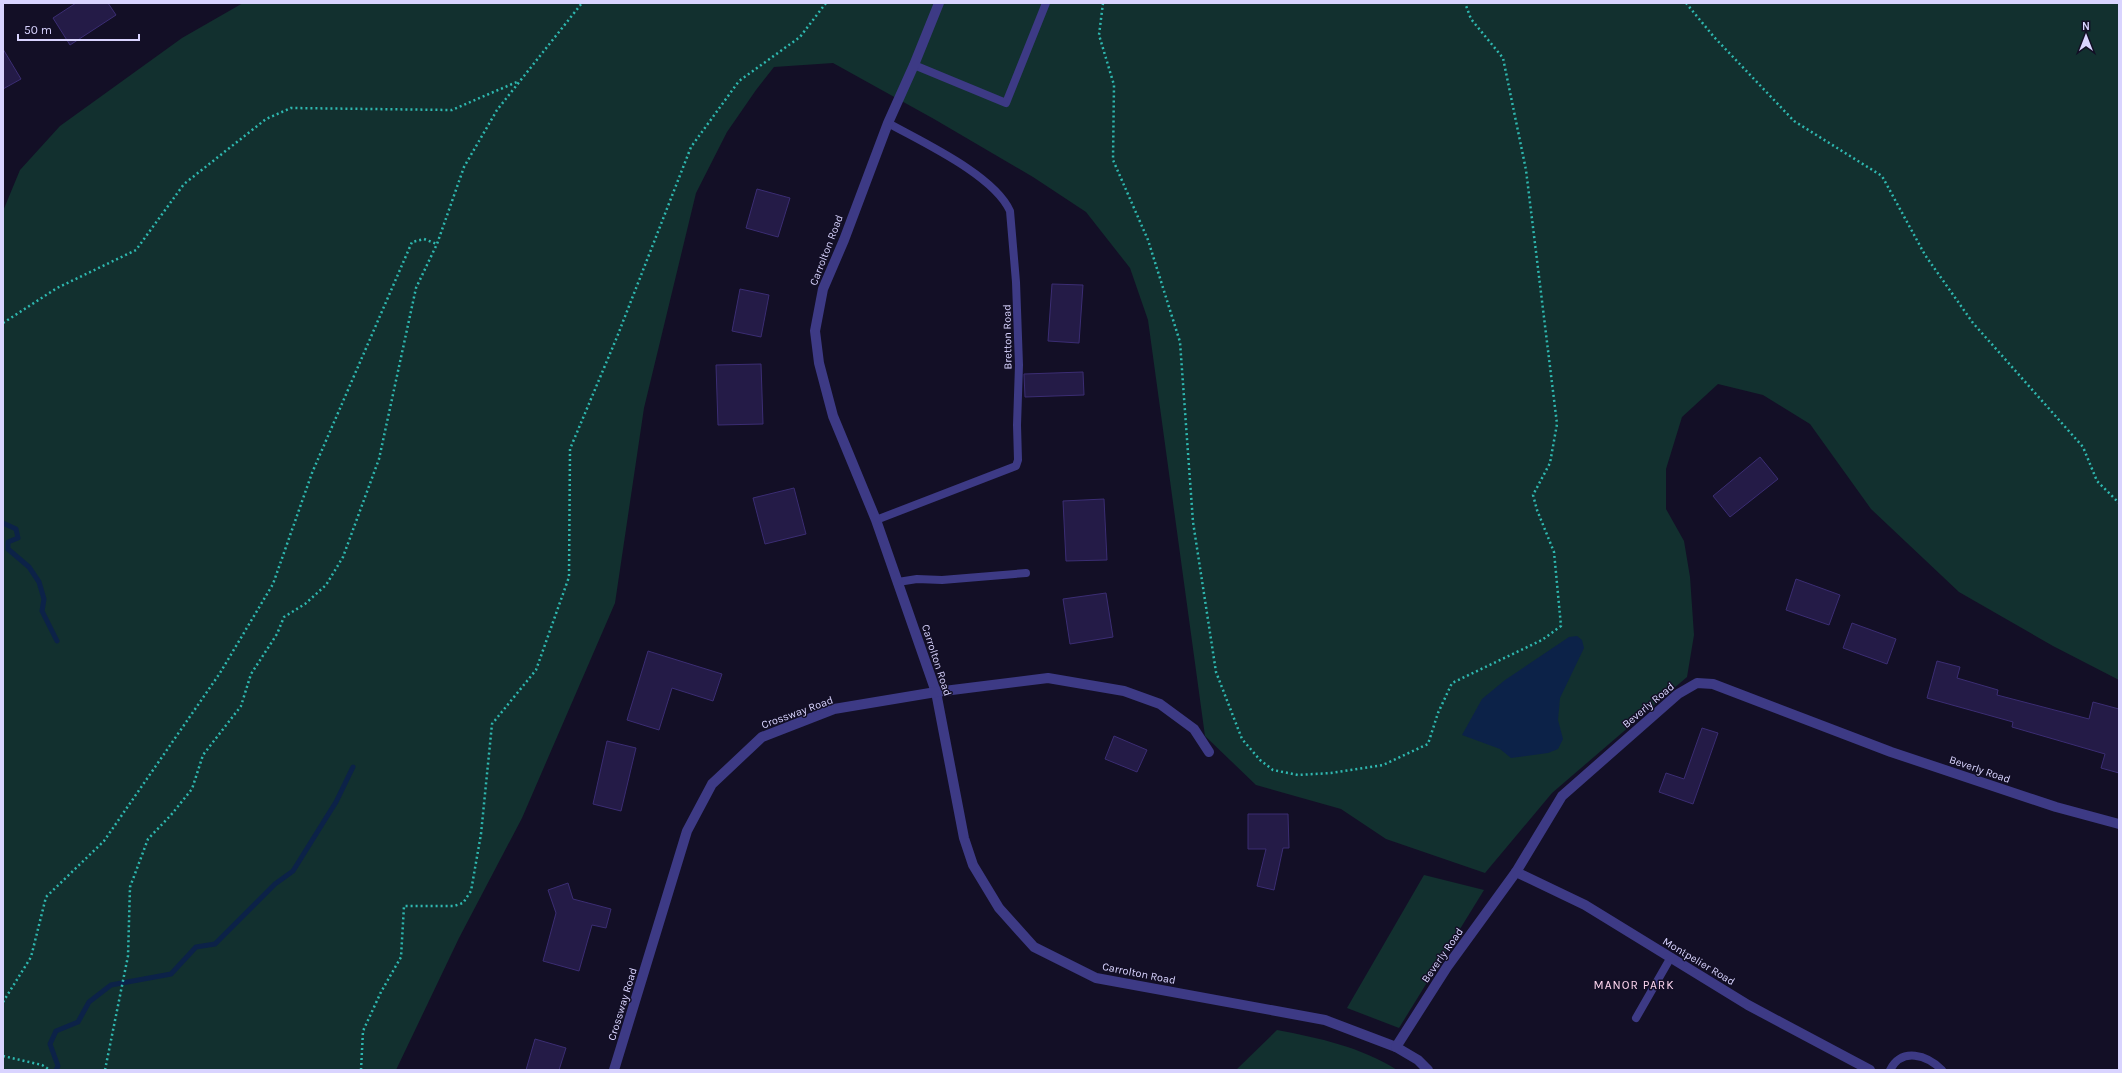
<svg xmlns="http://www.w3.org/2000/svg" width="2122" height="1073" font-family="Karla,sans-serif">
  <style>
    .green { fill: #12302f }
    .water { fill: #0c2248 }
    .lines { fill: none; stroke-linecap: round; stroke-linejoin: round }
    .stream { stroke: #0c2248; stroke-width: 5 }
    .building { fill: #241b47; stroke: #3b2d73 }
    .path { stroke: #2fb8b0; stroke-width: 2.5; stroke-dasharray: 2 3; stroke-linecap: butt }
    .service { stroke: #3d3a85; stroke-width: 8 }
    .minor { stroke: #3d3a85; stroke-width: 10 }
    .labels { text-anchor: middle; stroke-width: 3; stroke-linejoin: round; paint-order: stroke }
    .street-label { font-size: 11px; fill: #d9d4ff; stroke: #130f26 }
    .neighbourhood-label { font-size: 12px; letter-spacing: 1px; fill: #ffd6f0; stroke: #130f26 }
  </style>
  <rect width="100%" height="100%" fill="#130f26"/>
  <!-- green -->
  <g class="green">
    <polygon points="243,3 2119,3 2119,680 2053,646 1959,592 1871,509 1810,424 1763,395 1718,384 1682,417 1666,469 1666,509 1684,541 1690,577 1694,635 1687,677 1552,793 1485,873 1386,839 1341,809 1256,785 1205,736 1148,320 1130,268 1086,212 1033,177 934,119 833,63 774,67 756,90 727,132 696,193 644,408 615,603 522,818 459,938 396,1070 3,1070 3,211 20,170 60,126 182,38"/>
    <polygon points="1424,875 1484,890 1399,1028 1347,1008"/>
    <path d="M1277 1030C1319 1038 1361 1047 1397 1070H1236Z"/>
  </g>
  <!-- water -->
  <polygon class="water" points="1577,636 1582,640 1584,648 1560,698 1558,720 1563,739 1558,749 1548,753 1511,758 1500,749 1462,735 1482,699 1505,680 1569,637"/>
  <g class="lines">
    <!-- stream -->
    <g class="stream">
      <polyline points="3,523 16,529 18,538 8,542 8,549 29,567 39,582 44,599 42,611 57,641"/>
      <polyline points="56,1070 58,1066 50,1044 56,1031 78,1022 89,1002 111,985 171,974 196,947 215,944 275,884 293,871 336,802 353,767"/>
    </g>
  </g>
  <!-- building -->
  <g class="building">
    <polygon points="76,3 108,3 116,15 70,45 53,18"/>
    <polygon points="3,49 21,79 3,89"/>
    <polygon points="757,189 790,198 778,237 746,228"/>
    <polygon points="1052,284 1083,285 1079,343 1048,341"/>
    <polygon points="740,289 769,295 761,337 732,331"/>
    <polygon points="761,364 763,424 718,425 716,365"/>
    <polygon points="1083,372 1084,395 1025,397 1024,374"/>
    <polygon points="1760,457 1778,479 1730,517 1713,496"/>
    <polygon points="794,488 806,534 765,544 753,498"/>
    <polygon points="1104,499 1107,560 1066,561 1063,501"/>
    <polygon points="1796,579 1840,595 1829,625 1786,610"/>
    <polygon points="1106,593 1113,637 1070,644 1063,599"/>
    <polygon points="1852,623 1896,639 1887,664 1843,648"/>
    <polygon points="648,651 722,674 713,701 672,688 659,730 627,720"/>
    <polygon points="1937,661 1960,667 1957,678 1998,690 1997,695 2089,719 2093,702 2119,709 2119,773 2101,768 2105,754 2012,727 2013,722 1927,698"/>
    <polygon points="1702,728 1718,733 1693,804 1659,792 1666,773 1684,779"/>
    <polygon points="1114,736 1147,750 1137,772 1105,759"/>
    <polygon points="607,741 636,748 621,811 593,804"/>
    <polygon points="1248,814 1288,814 1289,848 1283,848 1274,890 1257,886 1266,849 1248,849"/>
    <polygon points="568,883 573,899 611,909 606,928 592,925 579,971 543,961 556,913 548,890"/>
    <polygon points="535,1039 566,1048 559,1070 526,1070"/>
  </g>
  <g class="lines">
    <!-- path -->
    <g class="path">
      <polyline points="1103,3 1099,35 1114,85 1113,160 1148,240 1180,342 1193,522 1216,672 1242,739 1260,760 1273,770 1298,775 1331,773 1383,765 1428,744 1438,713 1452,683 1542,640 1561,626 1554,552 1537,510 1533,495 1550,463 1557,424 1526,170 1503,58 1471,19 1465,3"/>
      <polyline points="1686,3 1714,37 1794,121 1882,176 1925,255 1973,323 2083,447 2097,481 2119,503"/>
      <polyline points="3,323 57,288 136,250 184,184 266,119 291,108 452,110 519,81"/>
      <polyline points="3,1002 31,957 46,897 104,841 220,673 273,584 312,473 412,242 424,239 437,244"/>
      <polyline points="3,1056 42,1065 50,1070"/>
      <polyline points="105,1070 128,956 130,887 148,839 171,815 192,789 203,755 241,706 251,674 277,634 284,617 305,604 326,585 343,557 379,459 416,288 437,244 464,167 497,110 582,3"/>
      <polyline points="361,1070 363,1031 381,992 401,957 404,906 454,906 463,903 471,891 481,834 492,724 536,670 569,577 570,449 617,337 691,147 739,81 800,37 826,3"/>
    </g>
    <!-- service -->
    <g class="service">
      <polyline points="914,65 1006,103 1046,3"/>
      <path d="M876 520 1016 466 1018 460 1017 425 1019 365 1016 282 1010 211C994 175 922 142 888 123"/>
      <polyline points="898,582 917,579 942,580 1026,573"/>
      <polyline points="1636,1018 1671,957"/>
      <path d="M1890 1070C1902 1047 1927 1055 1942 1070"/>
    </g>
    <!-- minor -->
    <g class="minor">
      <polyline points="939,3 914,65 888,123 844,240 823,289 815,331 819,363 833,416 876,520 936,692 964,838 973,865 999,908 1034,947 1096,978 1325,1020 1396,1047 1418,1060 1428,1070"/>
      <polyline points="1516,872 1585,905 1748,1005 1870,1070"/>
      <polyline points="1396,1047 1447,967 1516,872 1562,796 1678,694 1697,683 1713,684 1891,752 2056,807 2119,824"/>
      <polyline points="614,1070 687,831 712,784 762,737 834,709 936,692 1048,678 1124,691 1160,704 1194,729 1209,752"/>
    </g>
  </g>
  <g class="labels">
    <!-- street labels -->
    <g class="street-label">
      <text transform="translate(826 250) rotate(-69)" y="4">Carrolton Road</text>
      <text transform="translate(1007 337) rotate(-91)" y="4">Bretton Road</text>
      <text transform="translate(937 660) rotate(72)" y="4">Carrolton Road</text>
      <text transform="translate(1648 705) rotate(-40)" y="4">Beverly Road</text>
      <text transform="translate(797 712) rotate(-20)" y="4">Crossway Road</text>
      <text transform="translate(1980 769) rotate(19)" y="4">Beverly Road</text>
      <text transform="translate(1442 955) rotate(-55)" y="4">Beverly Road</text>
      <text transform="translate(1699 961) rotate(31)" y="4">Montpelier Road</text>
      <text transform="translate(1139 973) rotate(11)" y="4">Carrolton Road</text>
      <text transform="translate(622 1004) rotate(-73)" y="4">Crossway Road</text>
    </g>
    <!-- neighbourhood labels -->
    <g class="neighbourhood-label">
      <text x="1634" y="989">MANOR PARK</text>
    </g>
  </g>
  <!-- border -->
  <rect width="2122" height="1073" fill="none" stroke="#d9d4ff" stroke-width="8"/>
  <!-- north arrow -->
  <g transform="translate(2086 36)" stroke="#130f26" stroke-width="3" paint-order="stroke">
  <path d="M0-3L7 15L0 10L-7 15Z" fill="#d9d4ff"/>
  <text y="-6" font-size="11" font-weight="bold" text-anchor="middle" fill="#d9d4ff">N</text>
  </g>
  <!-- scale -->
  <path d="M18 34v6h121v-6" fill="none" stroke="#d9d4ff" stroke-width="2"/>
  <text x="24" y="34" font-size="12" fill="#d9d4ff" stroke="#130f26" stroke-width="3" paint-order="stroke">50 m</text>
</svg>
